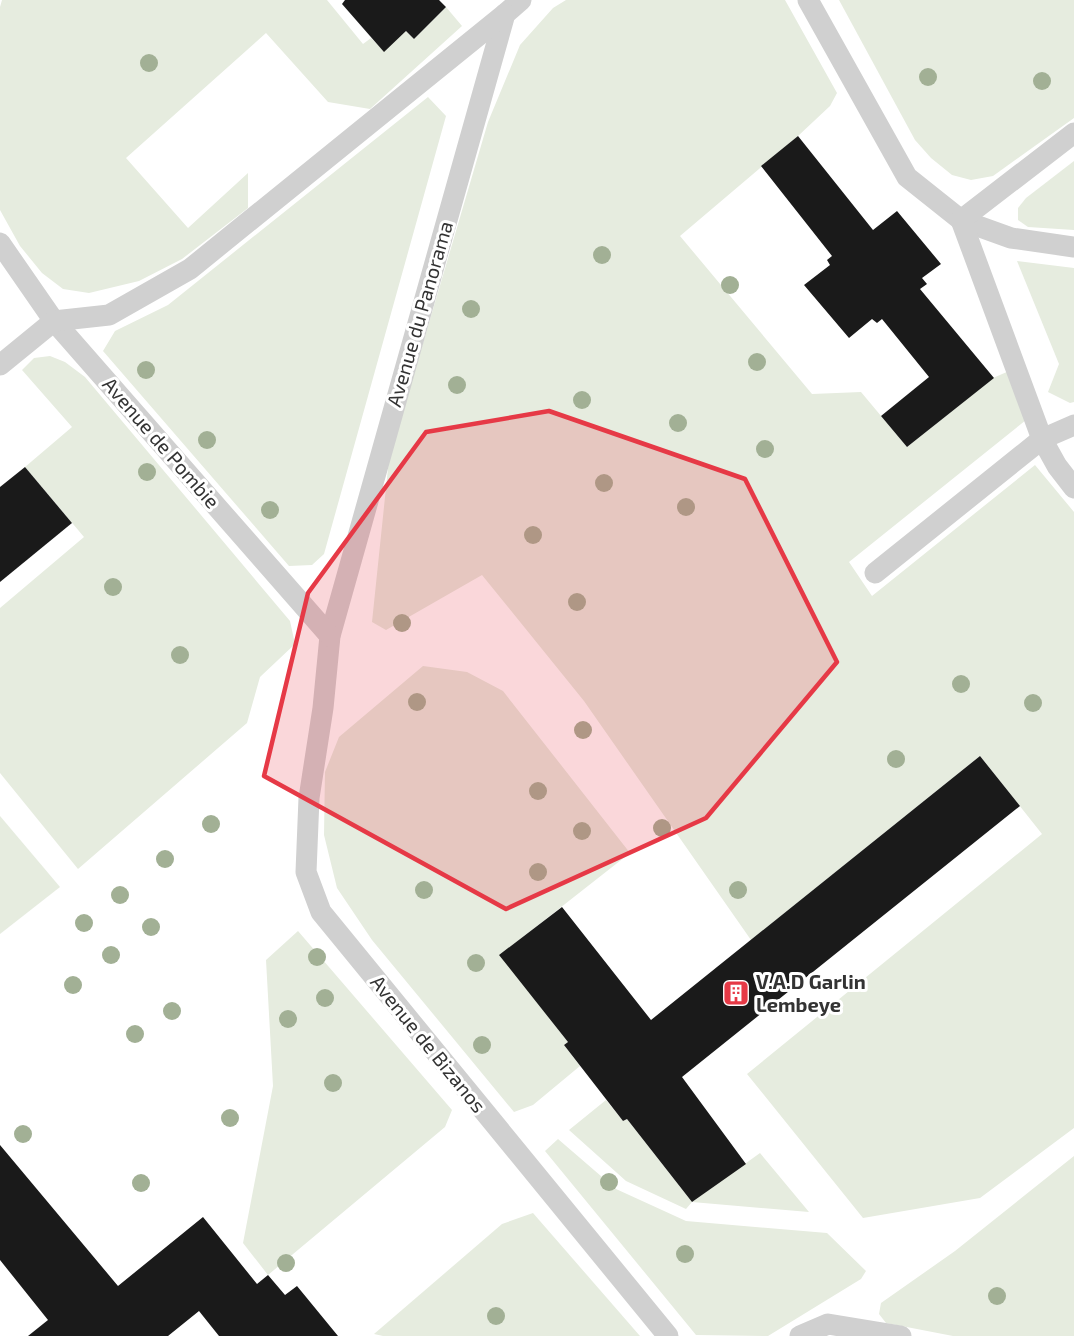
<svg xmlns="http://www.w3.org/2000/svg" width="1074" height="1336" font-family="'Exo 2',sans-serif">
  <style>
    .green { fill: #e6ecdf }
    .building { fill: #1a1a1a }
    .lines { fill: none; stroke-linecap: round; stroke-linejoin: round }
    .service { stroke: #d0d0d0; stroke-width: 21 }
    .tree { fill: #a2b095 }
    .marked { fill: #e63946; fill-opacity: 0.2; stroke: #e63946; stroke-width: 4.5; stroke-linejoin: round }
    .labels { text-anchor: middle; stroke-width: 6; stroke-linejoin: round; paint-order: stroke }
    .street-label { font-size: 20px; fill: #333; stroke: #fff }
    .poi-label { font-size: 20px; font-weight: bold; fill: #333; stroke: #fff; text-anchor: start }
  </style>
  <rect width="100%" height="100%" fill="#fff"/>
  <!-- green -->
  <g class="green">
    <polygon points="2,0 327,0 363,44 371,38 384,51 406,31 414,39 446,7 462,26 370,109 328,102 266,33 126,158 188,228 248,173 248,208 182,259 139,281 89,293 63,289 42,273 20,246 0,210 0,7"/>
    <polygon points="566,0 785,0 837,93 830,106 798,136 680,236 812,394 861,392 907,447 993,378 1009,371 1026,420 849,562 872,596 1035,465 1074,512 1074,1128 980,1198 863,1218 747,1074 1042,834 980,756 751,940 584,701 482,575 386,630 372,622 389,459 488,122 520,45 553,8"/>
    <polygon points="839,0 1074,0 1074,118 993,176 971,180 952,175 931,158 915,140"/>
    <polygon points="428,97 446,116 324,554 312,565 289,566 103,351 115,331 168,305"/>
    <polygon points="1074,161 1074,230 1028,227 1018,220 1018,208 1026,198"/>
    <polygon points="1017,261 1074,268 1074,402 1070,403 1048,392 1059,364"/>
    <polygon points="50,356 65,362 85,377 290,621 295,644 260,677 247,723 78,869 0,773 0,608 84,537 25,467 72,427 22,370 34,358"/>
    <polygon points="423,666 467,672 503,691 630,853 500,955 568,1042 564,1045 580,1066 533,1105 514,1112 372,940 337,888 324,835 325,772 339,737"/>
    <polygon points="0,816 60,887 0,934"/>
    <polygon points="298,931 452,1110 445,1127 268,1275 243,1243 273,1086 266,960"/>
    <polygon points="606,1100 623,1121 627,1119 692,1202 760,1153 809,1212 692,1202 686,1209 626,1181 569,1130"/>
    <polygon points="558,1139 616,1189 686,1221 827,1233 866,1271 861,1279 768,1336 696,1335 545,1151"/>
    <polygon points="1074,1156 1074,1336 953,1336 886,1323 879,1314 881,1303 955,1251"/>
    <polygon points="533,1213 640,1336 383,1336 374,1334 502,1224"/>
  </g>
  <!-- building -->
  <g class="building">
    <polygon points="345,0 439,0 446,7 414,39 406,31 384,52 342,4"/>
    <polygon points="798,136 873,230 897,211 941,264 922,278 927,284 920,289 994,378 907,447 881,416 929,377 882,319 877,323 872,319 849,338 804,285 830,265 827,260 832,256 761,166"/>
    <polygon points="25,467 72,523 0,582 0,487"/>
    <polygon points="980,756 1020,806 682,1077 746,1164 692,1202 627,1119 623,1121 564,1045 568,1042 499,955 562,907 651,1020"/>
    <polygon points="0,1145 118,1286 203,1217 257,1284 268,1275 285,1295 297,1286 338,1336 219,1336 199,1311 168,1336 28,1336 48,1320 0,1260"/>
  </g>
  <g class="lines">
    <!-- service -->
    <g class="service">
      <polyline points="521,0 505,14 330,636 323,708 309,798 306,872 321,912 668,1336"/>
      <polyline points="808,0 907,177 961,220 1011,238 1074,247"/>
      <polyline points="1074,133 961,220 1042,439 1057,466 1074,488"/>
      <polyline points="0,243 54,321 330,636"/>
      <polyline points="0,365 54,321 109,315 190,269 505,14"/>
      <polyline points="875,573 1042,439 1074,425"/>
      <polyline points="800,1336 828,1324 901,1336"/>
    </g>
  </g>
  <!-- trees -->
  <g class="tree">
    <circle cx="149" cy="63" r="9"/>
    <circle cx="928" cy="77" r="9"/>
    <circle cx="1042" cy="81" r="9"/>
    <circle cx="602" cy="255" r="9"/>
    <circle cx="730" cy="285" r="9"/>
    <circle cx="471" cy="309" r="9"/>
    <circle cx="757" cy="362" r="9"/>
    <circle cx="146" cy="370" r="9"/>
    <circle cx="457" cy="385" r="9"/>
    <circle cx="582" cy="400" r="9"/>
    <circle cx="678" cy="423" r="9"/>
    <circle cx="207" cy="440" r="9"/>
    <circle cx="765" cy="449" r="9"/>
    <circle cx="147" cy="472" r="9"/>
    <circle cx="604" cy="483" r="9"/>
    <circle cx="686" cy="507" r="9"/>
    <circle cx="270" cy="510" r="9"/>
    <circle cx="533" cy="535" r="9"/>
    <circle cx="113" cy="587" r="9"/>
    <circle cx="577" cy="602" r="9"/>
    <circle cx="402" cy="623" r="9"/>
    <circle cx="180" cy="655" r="9"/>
    <circle cx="961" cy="684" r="9"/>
    <circle cx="417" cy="702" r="9"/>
    <circle cx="1033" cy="703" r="9"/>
    <circle cx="583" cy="730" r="9"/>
    <circle cx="896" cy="759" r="9"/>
    <circle cx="538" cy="791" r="9"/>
    <circle cx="211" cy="824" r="9"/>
    <circle cx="662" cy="828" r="9"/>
    <circle cx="582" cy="831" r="9"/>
    <circle cx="165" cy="859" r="9"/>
    <circle cx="538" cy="872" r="9"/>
    <circle cx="424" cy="890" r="9"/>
    <circle cx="738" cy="890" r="9"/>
    <circle cx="120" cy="895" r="9"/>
    <circle cx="84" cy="923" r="9"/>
    <circle cx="151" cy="927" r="9"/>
    <circle cx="111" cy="955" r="9"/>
    <circle cx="317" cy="957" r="9"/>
    <circle cx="476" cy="963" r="9"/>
    <circle cx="73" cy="985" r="9"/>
    <circle cx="325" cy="998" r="9"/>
    <circle cx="172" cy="1011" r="9"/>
    <circle cx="288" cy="1019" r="9"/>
    <circle cx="135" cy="1034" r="9"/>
    <circle cx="482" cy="1045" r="9"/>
    <circle cx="333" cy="1083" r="9"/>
    <circle cx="230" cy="1118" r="9"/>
    <circle cx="23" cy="1134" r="9"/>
    <circle cx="609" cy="1182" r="9"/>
    <circle cx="141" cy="1183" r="9"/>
    <circle cx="685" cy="1254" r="9"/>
    <circle cx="286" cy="1263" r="9"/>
    <circle cx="997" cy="1296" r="9"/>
    <circle cx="496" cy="1316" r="9"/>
  </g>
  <!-- marked area -->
  <path class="marked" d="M549 411 745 479 837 662 706 818 506 909 264 776 308 593 426 432Z"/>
  <!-- icons -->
  <defs>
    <symbol id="building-square" viewBox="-11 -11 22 22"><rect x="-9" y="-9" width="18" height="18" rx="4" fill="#e63946" stroke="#fff"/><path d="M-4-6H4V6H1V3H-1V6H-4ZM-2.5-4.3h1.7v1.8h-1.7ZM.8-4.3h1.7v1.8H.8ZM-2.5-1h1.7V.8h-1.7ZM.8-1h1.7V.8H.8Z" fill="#fff"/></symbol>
  </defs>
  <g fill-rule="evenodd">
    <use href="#building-square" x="721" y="978" width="30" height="30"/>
  </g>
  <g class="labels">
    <!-- street labels -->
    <g class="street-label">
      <text transform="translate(420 314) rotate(-74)" y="7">Avenue du Panorama</text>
      <text transform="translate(161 443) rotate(49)" y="7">Avenue de Pombie</text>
      <text transform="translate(428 1044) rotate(51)" y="7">Avenue de Bizanos</text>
    </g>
    <!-- poi labels -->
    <g class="poi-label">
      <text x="756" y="989">V.A.D Garlin<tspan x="756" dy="23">Lembeye</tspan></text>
    </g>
  </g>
</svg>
